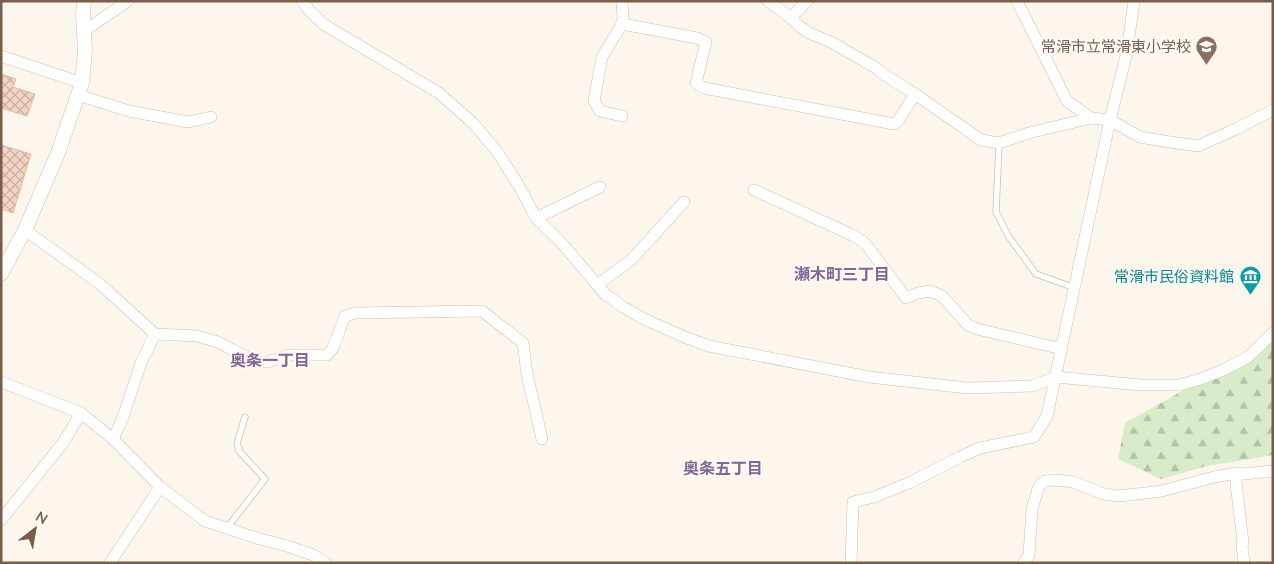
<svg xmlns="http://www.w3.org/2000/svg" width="1274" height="564" font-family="Lato,'Noto Sans JP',sans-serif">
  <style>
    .forest { fill: url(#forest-firs) }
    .building { fill: url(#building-cross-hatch); stroke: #e6bba3 }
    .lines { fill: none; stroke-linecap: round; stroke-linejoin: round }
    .service-casing { stroke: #d1beb0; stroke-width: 7 }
    .minor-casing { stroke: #d1beb0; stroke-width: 12 }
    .tertiary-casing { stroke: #d1beb0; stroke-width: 15 }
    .service { stroke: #fff; stroke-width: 5.5 }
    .minor { stroke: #fff; stroke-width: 11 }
    .tertiary { stroke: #fff; stroke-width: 14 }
    .labels { text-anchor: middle; stroke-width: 4.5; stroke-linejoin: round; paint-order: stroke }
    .education-label { font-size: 15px; fill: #785e54; stroke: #fffaf3; text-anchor: end }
    .culture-label { font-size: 15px; fill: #0d838f; stroke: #fffaf3; text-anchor: end }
    .neighbourhood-label { font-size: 16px; font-weight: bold; fill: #846695; stroke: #fffaf3 }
  </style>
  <defs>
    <pattern id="forest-firs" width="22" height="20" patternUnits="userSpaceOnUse" patternTransform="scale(1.25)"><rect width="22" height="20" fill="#d8ecc9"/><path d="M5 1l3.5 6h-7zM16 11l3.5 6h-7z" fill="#b4c2a5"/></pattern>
    <pattern id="building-cross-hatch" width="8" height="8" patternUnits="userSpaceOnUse" patternTransform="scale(1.25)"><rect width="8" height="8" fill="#f3d5c3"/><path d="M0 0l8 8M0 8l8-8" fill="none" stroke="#cab0a1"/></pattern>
  </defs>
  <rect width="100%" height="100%" fill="#fdf6ec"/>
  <!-- forest -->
  <polygon class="forest" points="1273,333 1273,455 1207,466 1161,479 1118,459 1125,423 1218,371"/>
  <!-- building -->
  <g class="building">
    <polygon points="1,74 16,79 13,87 35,94 27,116 1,108"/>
    <polygon points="1,145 31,154 13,213 1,209"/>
  </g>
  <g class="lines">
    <defs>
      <g id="service">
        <polyline points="999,143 996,212 1009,237 1036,274 1075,288"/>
        <polyline points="227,528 265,479 239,451 237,443 245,417"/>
      </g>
      <g id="minor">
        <polyline points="302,1 309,10 323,24 439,93 474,124 498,153 519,186 536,218 560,241 605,294 623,307 644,319 687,338 709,346 869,377 967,388 1032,386 1056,377 1140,385 1179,385 1201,379 1223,370 1248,357 1273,333"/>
        <polyline points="622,1 623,18 622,24 602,57 594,101 600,111 622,116"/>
        <polyline points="768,1 791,18 799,26 809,33 831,42 876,68 883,74 915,94 981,140 999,143 1029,133 1091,118 1110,120 1140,137 1163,141 1198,146 1238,128 1273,110"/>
        <polyline points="1017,1 1067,101 1091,118"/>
        <polyline points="791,18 807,1"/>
        <polyline points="622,24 697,38 706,42 696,83 704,88 894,124 898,121 915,94"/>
        <polyline points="84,31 128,1"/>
        <polyline points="1,56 82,83"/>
        <polyline points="78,95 129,111 188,122 211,117"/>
        <polyline points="754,190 852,235 865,243 906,298 918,293 930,291 942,296 968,325 977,329 1062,349"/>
        <polyline points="536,218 600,187"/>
        <polyline points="25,230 100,284 155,334 197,336 218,342 256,362 267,362 290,355 327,355 333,348 345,316 355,313 482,311 523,343 527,374 542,439"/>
        <polyline points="597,285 630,261 684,202"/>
        <polyline points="1,382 81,413 113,439 160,487 205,521 260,539 287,546 313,555 326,563"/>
        <polyline points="113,439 122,420 141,363 155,334"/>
        <polyline points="1237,473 1236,483 1243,542 1242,546 1244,563"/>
        <polyline points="1,520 63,443 81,413"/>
        <polyline points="110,563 160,487"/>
        <polyline points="851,563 853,502 874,497 909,483 960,457 980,448 1034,437 1047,416 1110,120 1127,52 1134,1"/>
        <polyline points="1024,563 1029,555 1032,509 1038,489 1041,484 1045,481 1056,480 1073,482 1104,494 1119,496 1162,491 1214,477 1237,473 1244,474 1273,471"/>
      </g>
      <polyline id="tertiary" points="1,274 25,230 58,153 82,83 85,51 83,15 84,1"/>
    </defs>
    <!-- service casing -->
    <use href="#service" class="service-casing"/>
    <!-- minor casing -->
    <use href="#minor" class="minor-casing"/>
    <!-- tertiary casing -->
    <use href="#tertiary" class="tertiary-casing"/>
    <!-- service -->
    <use href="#service" class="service"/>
    <!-- minor -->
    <use href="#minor" class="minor"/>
    <!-- tertiary -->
    <use href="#tertiary" class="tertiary"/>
  </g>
  <!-- icons -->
  <defs>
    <symbol id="school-pin" viewBox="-11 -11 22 30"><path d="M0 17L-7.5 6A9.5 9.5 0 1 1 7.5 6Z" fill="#8d6e63" stroke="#fffaf3"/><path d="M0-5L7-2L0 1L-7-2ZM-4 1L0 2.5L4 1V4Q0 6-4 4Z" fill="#fff"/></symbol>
    <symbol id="museum-pin" viewBox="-11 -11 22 30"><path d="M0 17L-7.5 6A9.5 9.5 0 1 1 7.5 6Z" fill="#0f9aa8" stroke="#fffaf3"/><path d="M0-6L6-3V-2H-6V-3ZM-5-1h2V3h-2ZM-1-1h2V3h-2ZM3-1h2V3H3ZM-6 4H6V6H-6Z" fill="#fff"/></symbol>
  </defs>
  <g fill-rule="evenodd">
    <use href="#school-pin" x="1194" y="34" width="25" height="34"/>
    <use href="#museum-pin" x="1238" y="264" width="25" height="34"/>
  </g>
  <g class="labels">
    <!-- education labels -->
    <g class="education-label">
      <text x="1191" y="52">常滑市立常滑東小学校</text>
    </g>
    <!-- culture labels -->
    <g class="culture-label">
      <text x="1234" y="282">常滑市民俗資料館</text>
    </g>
    <!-- neighbourhood labels -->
    <g class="neighbourhood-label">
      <text x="842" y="280">瀬木町三丁目</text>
      <text x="270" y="366">奥条一丁目</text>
      <text x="723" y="474">奥条五丁目</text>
    </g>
  </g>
  <!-- border -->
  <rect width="1274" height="564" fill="none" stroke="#7a5c4d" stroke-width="5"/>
  <!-- north arrow -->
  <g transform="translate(35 529) rotate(31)" stroke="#fffaf3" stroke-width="4" paint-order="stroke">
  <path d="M0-4L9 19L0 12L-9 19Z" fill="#7a5c4d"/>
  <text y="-8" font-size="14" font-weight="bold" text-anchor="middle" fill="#7a5c4d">N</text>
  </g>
</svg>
